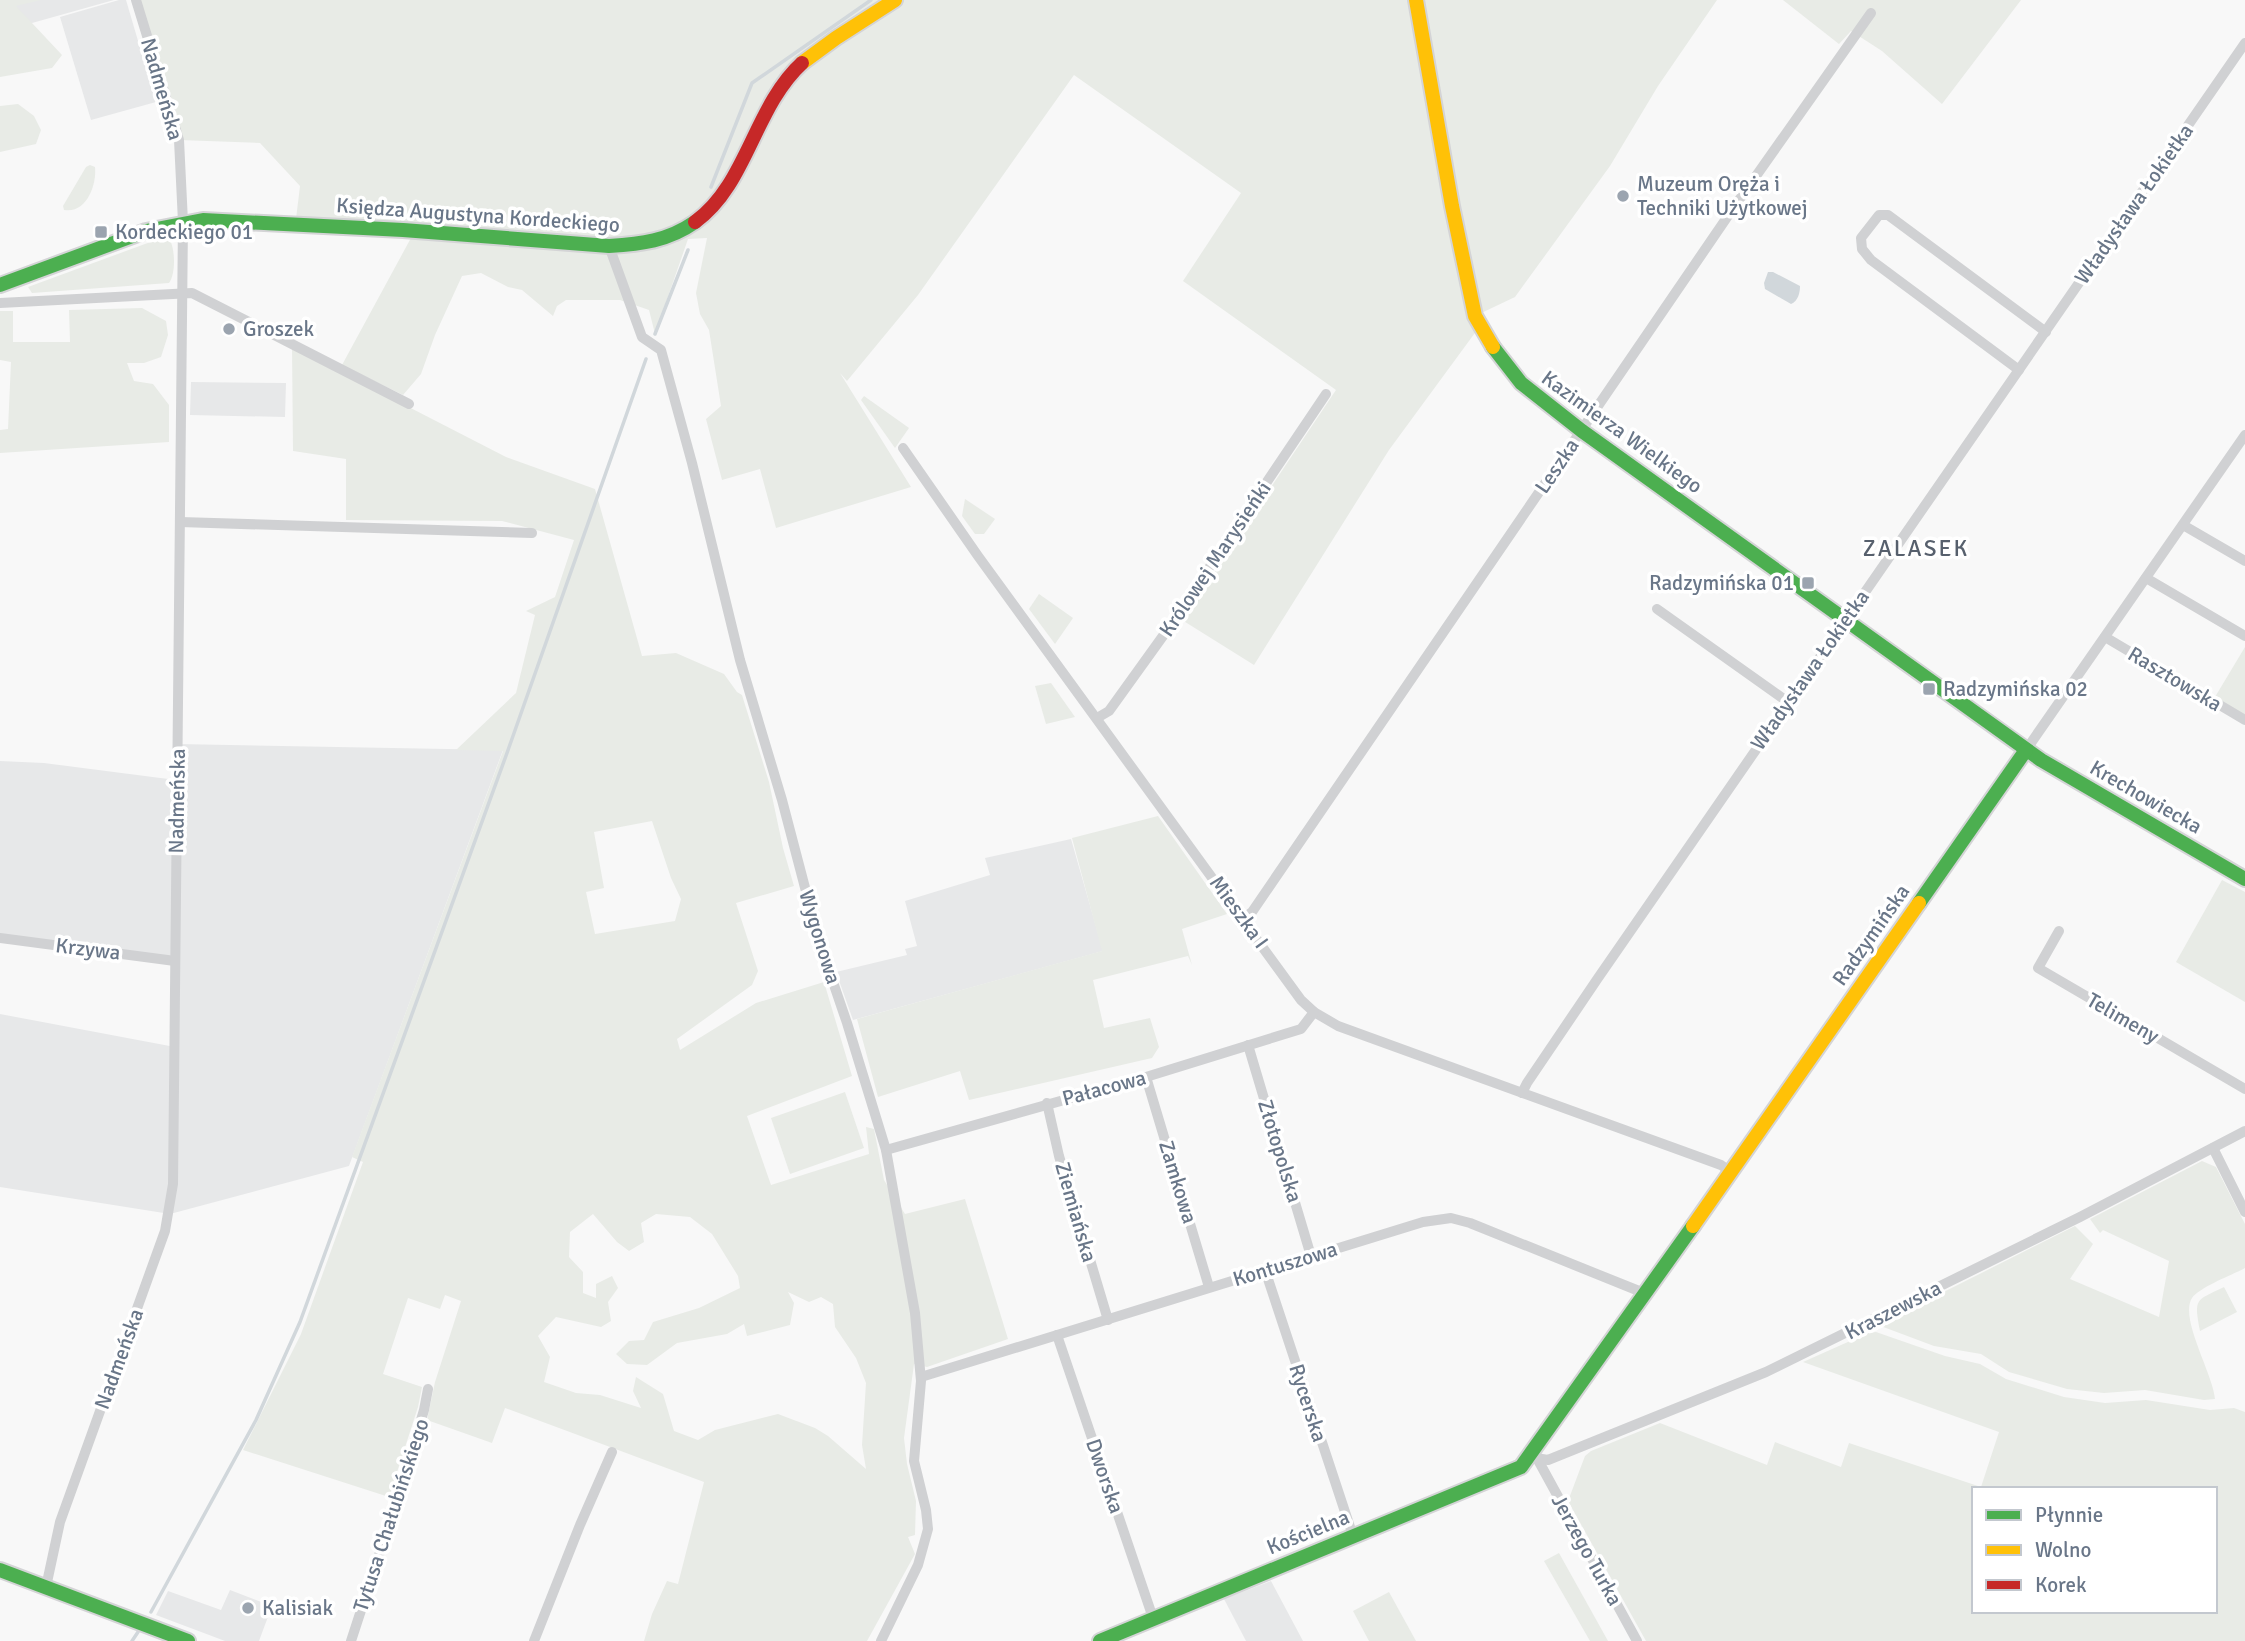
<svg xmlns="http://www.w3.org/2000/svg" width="2245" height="1641" font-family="Signika,sans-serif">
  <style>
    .built { fill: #e7e8e9 }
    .green { fill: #e8ebe6; fill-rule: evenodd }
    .water { fill: #d1d7db }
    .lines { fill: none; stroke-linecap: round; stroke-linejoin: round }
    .stream { stroke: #d1d7db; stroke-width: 3.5 }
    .fast-casing { stroke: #d4d4d6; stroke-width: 18 }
    .slow-casing { stroke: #d4d4d6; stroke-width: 18 }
    .jam-casing { stroke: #d4d4d6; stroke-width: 18 }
    .street { stroke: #d0d1d3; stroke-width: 10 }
    .fast { stroke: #4caf50; stroke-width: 14 }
    .slow { stroke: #ffc107; stroke-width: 14 }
    .jam { stroke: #c62828; stroke-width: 14 }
    .poi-dot { fill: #9ba4af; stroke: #fff; stroke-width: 2.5 }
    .labels { text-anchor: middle; stroke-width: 7; stroke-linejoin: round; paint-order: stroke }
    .street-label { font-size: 21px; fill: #697688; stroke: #fff }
    .poi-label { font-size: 21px; fill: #697688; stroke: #fff; text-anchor: start }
    .neighbourhood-label { font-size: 23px; letter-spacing: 2px; fill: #57606d; stroke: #fff }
  </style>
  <rect width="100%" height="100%" fill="#f8f8f8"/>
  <!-- built -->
  <g class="built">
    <polygon points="0,0 114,0 0,32"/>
    <polygon points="119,0 126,0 156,102 91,120 60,17"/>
    <polygon points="191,382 286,383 285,417 190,415"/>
    <polygon points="177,744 503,750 349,1166 170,1214 0,1187 0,1014 175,1047 175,958 0,938 0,761 44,763 176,780"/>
    <polygon points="1071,839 1103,951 853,1020 836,972 907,955 905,949 917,946 905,901 990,875 985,858"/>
    <polygon points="1271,1581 1303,1641 1246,1641 1224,1599"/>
    <polygon points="230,1590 272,1606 259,1641 225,1641 156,1615 168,1591 221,1610"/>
  </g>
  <!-- green -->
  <g class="green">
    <polygon points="0,0 41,0 16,6 62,55 52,68 0,77"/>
    <polygon points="136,0 1717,0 1658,86 1610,166 1515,297 1475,316 1480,326 1389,450 1254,665 1182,620 1336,390 1183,281 1241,193 1074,75 918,295 847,381 840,373 911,487 776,528 760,469 722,480 706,419 721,406 709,330 700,314 696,293 707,238 688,239 655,334 649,310 620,300 566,300 557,306 553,316 522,290 508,287 481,273 462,276 435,335 421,374 403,395 342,365 418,225 296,219 300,186 260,143 179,140"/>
    <polygon points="1783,0 2021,0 1942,104 1882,51 1851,31 1839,44"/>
    <polygon points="18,104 34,116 41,130 36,144 0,152 0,106"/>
    <path d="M90 165 95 167C97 185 86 214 64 210L63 206 86 167Z"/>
    <path d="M164 237 170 240C175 250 176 273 169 283L32 293 28 287Z"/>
    <polygon points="142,308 166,321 168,335 161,357 144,363 127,363 134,381 153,384 169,405 169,442 0,453 0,430 8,429 11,362 0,360 0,311 13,311 13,342 70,342 69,310"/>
    <path d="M292 347 506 457 595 489 642 656 676 653 724 674 737 692 742 695 769 782 783 848 794 886 736 903 758 971 752 985 677 1039 680 1050 756 1003 824 982 852 1076 747 1116 771 1185 869 1154 866 1127 874 1129 884 1180 905 1214 965 1199 1008 1339 927 1367 914 1364 904 1438 907 1464 916 1501 915 1535 908 1537 915 1554 867 1641H644L652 1614 667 1581 678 1584 704 1482 505 1408 492 1443 427 1420 435 1382 461 1301 445 1295 440 1309 408 1298 383 1374 422 1387 418 1407 389 1497 243 1450 301 1334 363 1162 352 1157 503 751 456 750 516 693 535 615 526 611 555 597 574 540 502 521 346 520V459L293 451ZM652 821 671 878 681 899 675 921 595 934 586 892 604 888 594 832ZM593 1214 617 1242 629 1251 644 1242 641 1223 656 1214 690 1217 712 1234 738 1276 740 1288 699 1308 653 1322 644 1340 629 1341 616 1354 627 1364 647 1365 677 1343 727 1334 744 1324 747 1336 790 1325 794 1303 788 1292 809 1302 821 1297 833 1304 835 1327 856 1358 866 1383 862 1445 866 1469 828 1436 815 1428 778 1414 715 1430 698 1440 674 1431 663 1394 636 1377 633 1391 641 1408 600 1395 576 1393 544 1382 550 1357 538 1336 556 1317 601 1327 611 1321 608 1302 618 1288 612 1276 596 1284V1298L583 1293V1272L569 1257 570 1232Z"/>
    <polygon points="864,396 909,428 895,448 861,400"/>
    <polygon points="965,499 995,519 984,534 975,534 962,516"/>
    <polygon points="1039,594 1073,618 1055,644 1029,609"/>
    <polygon points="2245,647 2245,715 2215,697"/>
    <polygon points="1051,683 1075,717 1046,724 1035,686"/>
    <polygon points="1158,816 1227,914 1182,929 1192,965 1188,956 1093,980 1104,1028 1150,1018 1159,1047 1152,1058 969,1100 960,1071 878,1097 857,1019 1102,951 1072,838"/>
    <polygon points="2222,880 2245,892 2245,1002 2176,962"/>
    <polygon points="845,1092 864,1148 790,1174 771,1118"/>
    <path d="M2202 1161 2216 1167 2245 1224V1268C2232 1275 2200 1287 2192 1298 2179 1318 2213 1374 2215 1399L2204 1400 2145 1390 2104 1393 2067 1389 2009 1372 1981 1354 1934 1346 1878 1325 2075 1226 2093 1244 2070 1279 2159 1317 2169 1261 2103 1230 2100 1233 2090 1219Z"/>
    <path d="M2224 1287 2237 1312 2200 1331C2194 1298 2195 1301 2224 1287Z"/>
    <path d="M1876 1332 1945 1356 1980 1364 2006 1379 2064 1397 2105 1403 2146 1400 2210 1410 2234 1408 2245 1412V1641H1646L1568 1501 1585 1456 1591 1451 1660 1423 1767 1465 1775 1442 1841 1467 1849 1443 1981 1487 1999 1432 1803 1362 1868 1333ZM1974 1489H2215V1611H1974Z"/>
    <polygon points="1559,1553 1608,1641 1590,1641 1544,1561"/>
    <polygon points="1389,1592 1416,1641 1369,1641 1353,1611"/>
  </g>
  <!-- water -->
  <path class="water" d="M1768 272H1773L1800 286C1800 293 1798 301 1791 304L1765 289 1764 283Z"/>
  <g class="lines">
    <!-- stream -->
    <g class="stream">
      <polyline points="711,187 752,83 871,0"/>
      <polyline points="655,334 688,250"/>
      <polyline points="151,1612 256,1420 300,1322 507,753 646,359"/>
      <polyline points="132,1641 138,1632"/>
    </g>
    <defs>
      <g id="fast">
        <path d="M0 285 146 231 203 220 403 230 609 246C641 244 668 241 695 222"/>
        <polyline points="1493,347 1521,383 1582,431 2041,760 2245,879"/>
        <polyline points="1919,903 2026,750"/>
        <polyline points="0,1570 188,1641"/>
        <polyline points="1100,1641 1521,1467 1693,1226"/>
      </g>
      <g id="slow">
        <polyline points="1416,0 1452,206 1475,316 1493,347"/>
        <polyline points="802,63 836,38 895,0"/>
        <polyline points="1693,1226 1919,903"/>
      </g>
      <path id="jam" d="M695 222C747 185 754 107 802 63"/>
    </defs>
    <!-- fast casing -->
    <use href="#fast" class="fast-casing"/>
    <!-- slow casing -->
    <use href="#slow" class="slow-casing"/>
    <!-- jam casing -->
    <use href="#jam" class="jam-casing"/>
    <!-- street -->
    <g class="street">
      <polyline points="609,246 642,337 661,350 692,463 740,660 782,800 819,941 847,1023 886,1150 915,1313 921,1381 914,1461 926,1510 928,1529 918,1565 881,1641"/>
      <polyline points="0,303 192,293 409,404"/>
      <polyline points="2019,370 1871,260 1862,249 1861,238 1879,215 1888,215 2046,332"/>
      <polyline points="903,448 978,556 1301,1000 1314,1012 1338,1026 1721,1165 1731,1172"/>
      <polyline points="180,522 532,533"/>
      <polyline points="2183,525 2245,561"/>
      <polyline points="2146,578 2245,636"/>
      <polyline points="1657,609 1788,702"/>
      <polyline points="2105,637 2245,720"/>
      <polyline points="1097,718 1109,711 1168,629 1326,394"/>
      <polyline points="2026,750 2245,435"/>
      <polyline points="1243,919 1252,912 1732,210 1871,13"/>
      <polyline points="2059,931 2038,968 2245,1089"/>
      <polyline points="0,938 175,961"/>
      <polyline points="1248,1045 1311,1256"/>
      <polyline points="1146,1077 1209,1287"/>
      <polyline points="1522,1093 1527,1083 1598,978 2245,43"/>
      <polyline points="1047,1103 1059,1156 1108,1320"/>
      <polyline points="2213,1148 2245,1212"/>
      <polyline points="886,1150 1146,1077 1301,1029 1314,1012"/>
      <polyline points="1265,1270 1353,1536"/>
      <polyline points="1057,1335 1153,1618"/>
      <polyline points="921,1377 1423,1222 1451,1218 1470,1223 1644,1293"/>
      <polyline points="1530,1457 1548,1460 1766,1372 2080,1217 2245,1131"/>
      <polyline points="1538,1460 1637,1641"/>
      <polyline points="46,1587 60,1522 165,1231 173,1184 183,222 179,140 136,0"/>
      <polyline points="351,1641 400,1491 424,1410 428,1389"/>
      <polyline points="534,1641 580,1525 612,1452"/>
    </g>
    <!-- fast -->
    <use href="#fast" class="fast"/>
    <!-- slow -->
    <use href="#slow" class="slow"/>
    <!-- jam -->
    <use href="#jam" class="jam"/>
  </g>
  <!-- markers -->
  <g class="poi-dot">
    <circle cx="1623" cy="196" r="7"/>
    <rect x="94" y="225" width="14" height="14" rx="3.5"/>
    <circle cx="229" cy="329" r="7"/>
    <rect x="1801" y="576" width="14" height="14" rx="3.5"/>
    <rect x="1922" y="682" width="14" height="14" rx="3.5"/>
    <circle cx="248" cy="1608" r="7"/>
  </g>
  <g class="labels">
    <!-- street labels -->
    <g class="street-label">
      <text transform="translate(162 89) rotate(74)" y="7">Nadmeńska</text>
      <text transform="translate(2134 204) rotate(-55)" y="7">Władysława Łokietka</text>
      <text transform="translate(478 215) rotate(4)" y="7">Księdza Augustyna Kordeckiego</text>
      <text transform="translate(1622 432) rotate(36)" y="7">Kazimierza Wielkiego</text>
      <text transform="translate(1557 466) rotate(-56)" y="7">Leszka</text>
      <text transform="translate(1215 559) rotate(-56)" y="7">Królowej Marysieńki</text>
      <text transform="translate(1810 670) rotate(-55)" y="7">Władysława Łokietka</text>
      <text transform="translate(2175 679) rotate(31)" y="7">Rasztowska</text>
      <text transform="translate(2146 797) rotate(30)" y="7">Krechowiecka</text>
      <text transform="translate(177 801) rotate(-89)" y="7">Nadmeńska</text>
      <text transform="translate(1239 912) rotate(54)" y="7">Mieszka I</text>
      <text transform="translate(1871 935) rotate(-55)" y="7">Radzymińska</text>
      <text transform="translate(820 937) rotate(73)" y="7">Wygonowa</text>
      <text transform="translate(88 949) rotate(7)" y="7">Krzywa</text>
      <text transform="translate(2123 1018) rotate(30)" y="7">Telimeny</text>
      <text transform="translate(1104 1088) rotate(-15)" y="7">Pałacowa</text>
      <text transform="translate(1280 1151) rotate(73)" y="7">Złotopolska</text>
      <text transform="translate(1178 1182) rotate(73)" y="7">Zamkowa</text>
      <text transform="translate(1076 1212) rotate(74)" y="7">Ziemiańska</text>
      <text transform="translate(1285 1264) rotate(-17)" y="7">Kontuszowa</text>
      <text transform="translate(1893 1310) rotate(-27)" y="7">Kraszewska</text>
      <text transform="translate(119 1359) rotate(-70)" y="7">Nadmeńska</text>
      <text transform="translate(1308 1403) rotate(72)" y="7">Rycerska</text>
      <text transform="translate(1105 1476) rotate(71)" y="7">Dworska</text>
      <text transform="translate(391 1515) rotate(-72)" y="7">Tytusa Chałubińskiego</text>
      <text transform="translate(1308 1532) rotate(-22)" y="7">Kościelna</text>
      <text transform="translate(1587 1550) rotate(61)" y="7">Jerzego Turka</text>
    </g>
    <!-- poi labels -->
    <g class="poi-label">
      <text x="1637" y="191">Muzeum Oręża i<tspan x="1637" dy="24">Techniki Użytkowej</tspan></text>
      <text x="115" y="239">Kordeckiego 01</text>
      <text x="243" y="336">Groszek</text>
      <text x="1794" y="590" text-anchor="end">Radzymińska 01</text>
      <text x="1943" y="696">Radzymińska 02</text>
      <text x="262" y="1615">Kalisiak</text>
    </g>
    <!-- neighbourhood labels -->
    <g class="neighbourhood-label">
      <text x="1916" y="556">ZALASEK</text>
    </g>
  </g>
  <!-- legend -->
  <rect x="1972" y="1487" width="245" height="126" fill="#ffffff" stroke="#c3c8cf" stroke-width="2"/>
  <rect x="1986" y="1510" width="35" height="10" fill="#4caf50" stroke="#c3c8cf" stroke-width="2"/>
  <text x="2035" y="1522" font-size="21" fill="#697688">Płynnie</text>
  <rect x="1986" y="1545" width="35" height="10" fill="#ffc107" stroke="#c3c8cf" stroke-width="2"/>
  <text x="2035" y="1557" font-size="21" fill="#697688">Wolno</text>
  <rect x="1986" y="1580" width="35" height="10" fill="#c62828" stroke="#c3c8cf" stroke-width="2"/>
  <text x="2035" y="1592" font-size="21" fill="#697688">Korek</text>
</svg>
